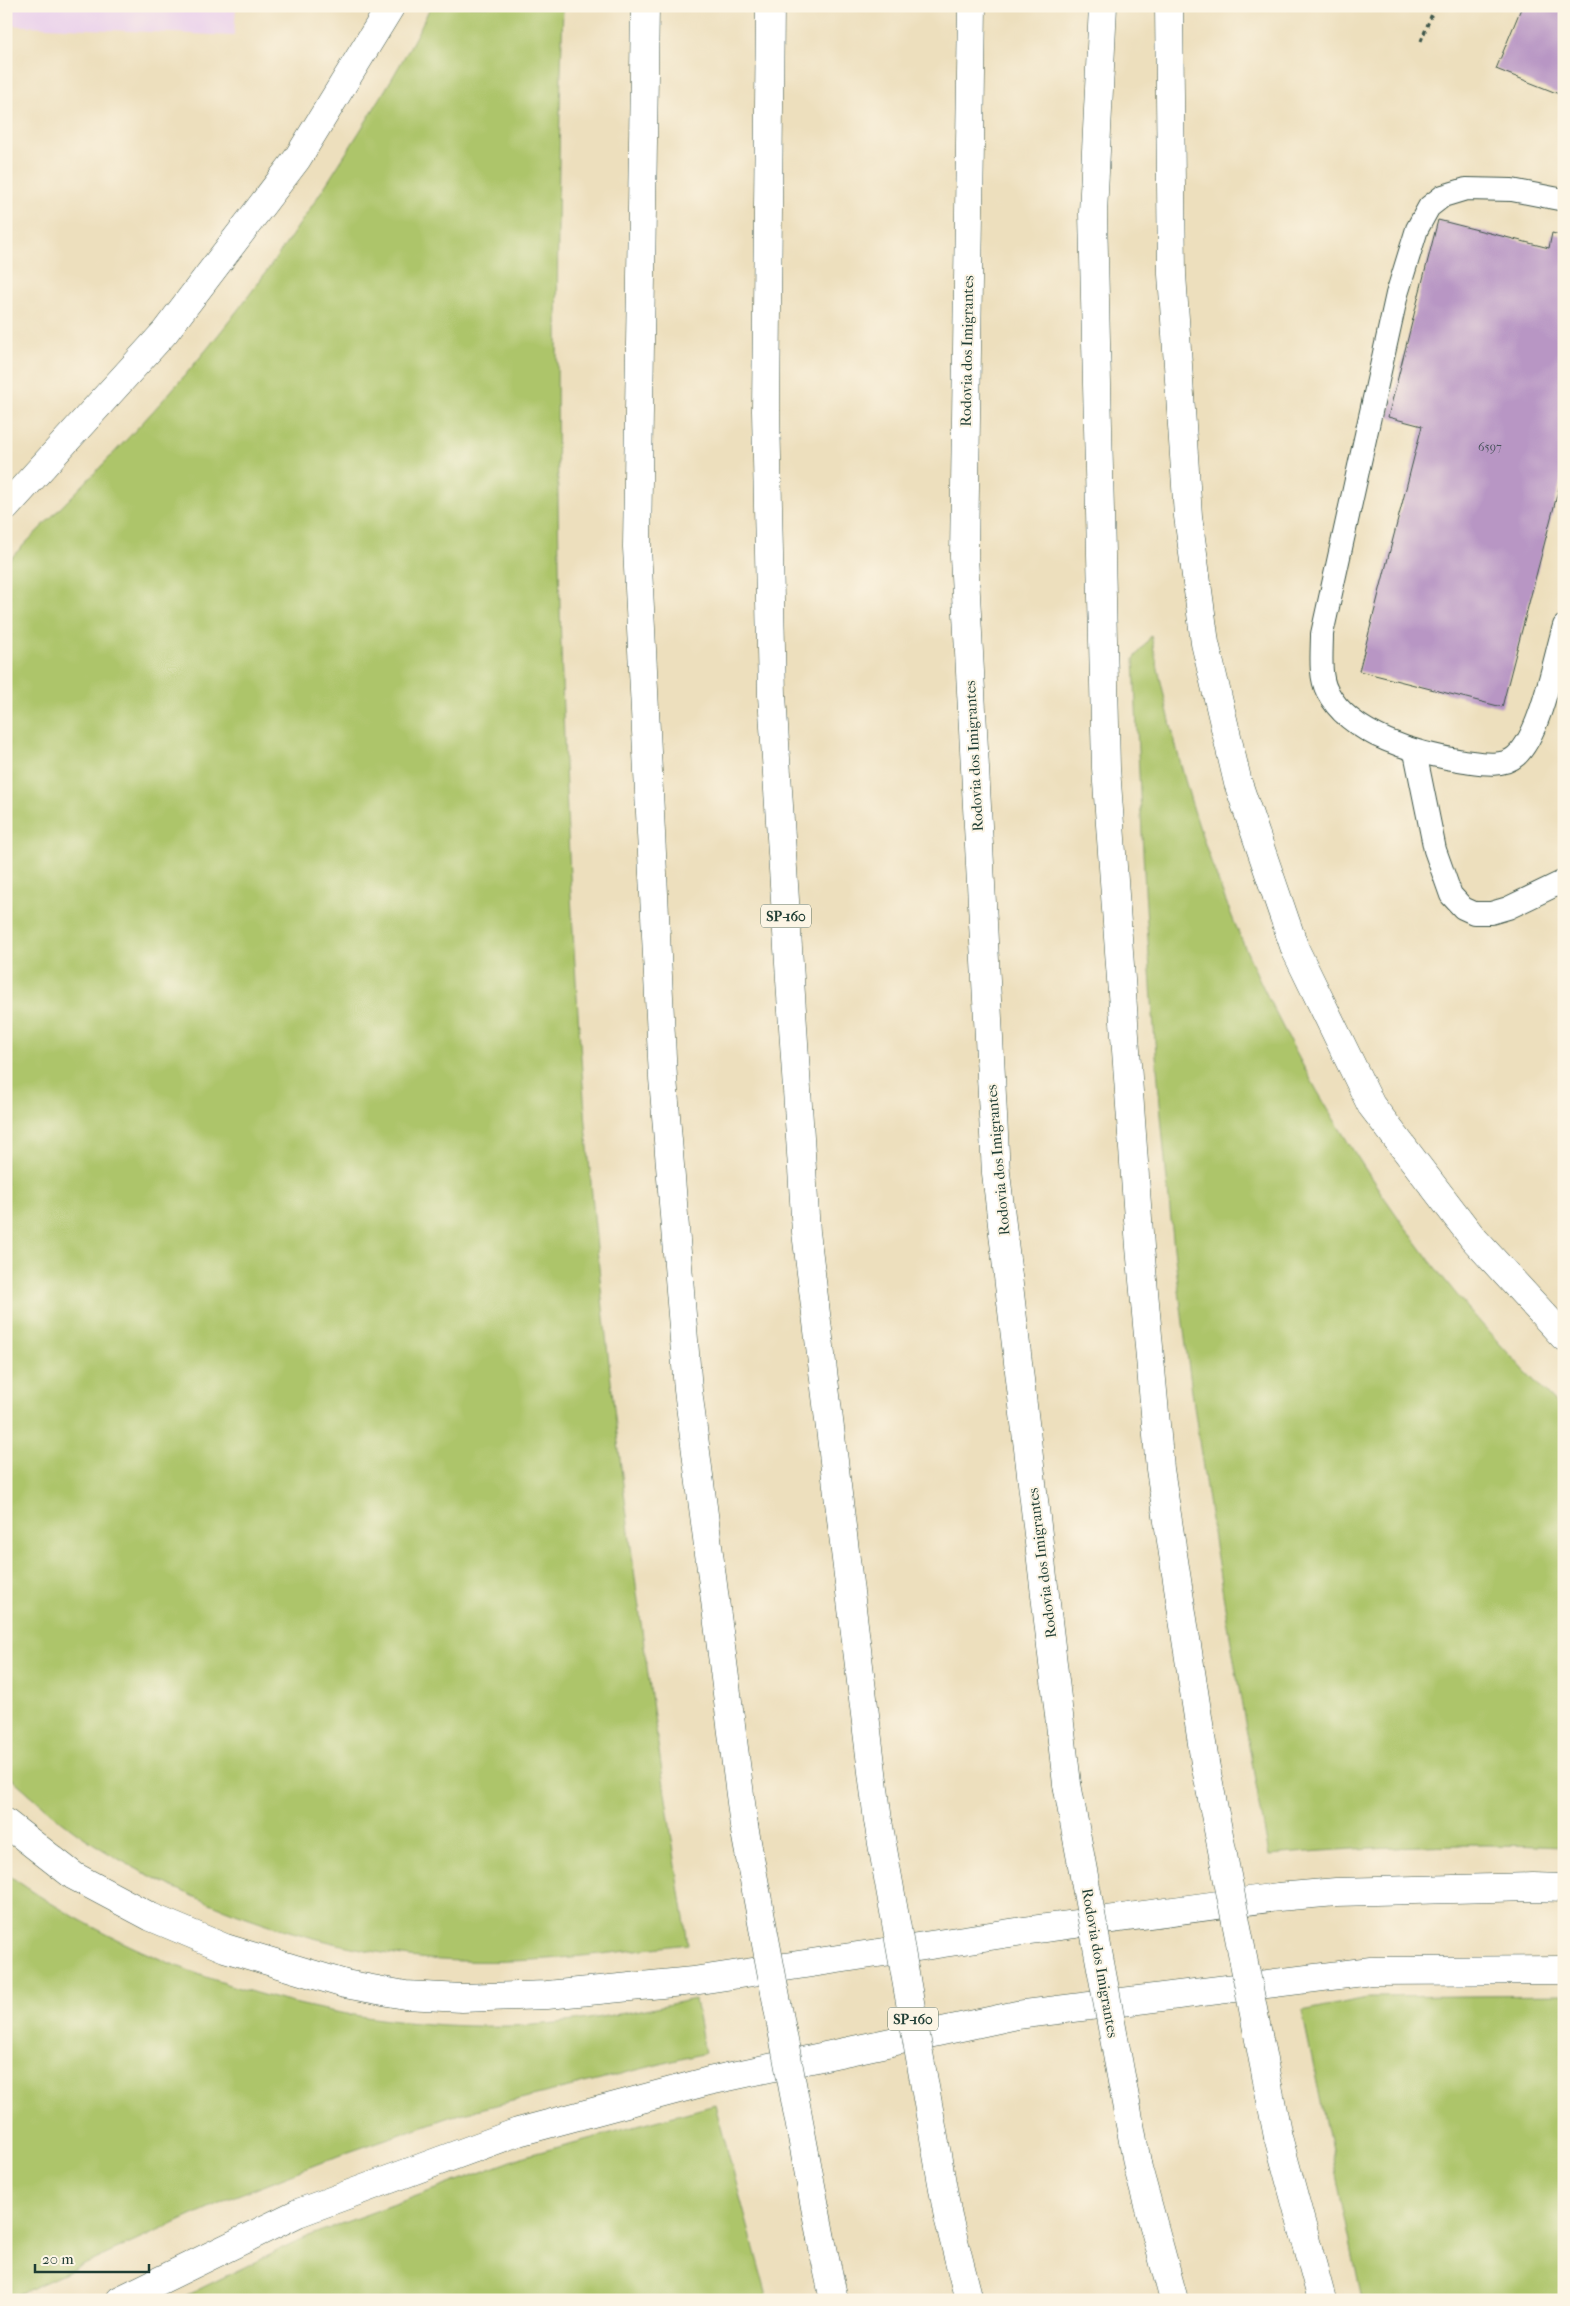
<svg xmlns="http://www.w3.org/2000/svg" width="1570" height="2306" font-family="'IM FELL French Canon',serif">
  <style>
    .built { fill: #ead1ec }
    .green { fill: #adc56b; stroke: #668150 }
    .building { fill: #b896c4 }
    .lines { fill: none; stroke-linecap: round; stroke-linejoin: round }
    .service-casing { stroke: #3e5549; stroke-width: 24 }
    .motorway-casing { stroke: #3e5549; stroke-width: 29 }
    .path { stroke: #3e5549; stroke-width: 3; stroke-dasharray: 4 4; stroke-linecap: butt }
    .service { stroke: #fff; stroke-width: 22 }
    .motorway { stroke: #fff; stroke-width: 28 }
    .motorway-bridge-casing { stroke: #3e5549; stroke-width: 29; stroke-linecap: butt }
    .motorway-bridge { stroke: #fff; stroke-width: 28 }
    .labels { text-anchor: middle; stroke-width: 4; stroke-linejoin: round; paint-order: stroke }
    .number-label { font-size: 12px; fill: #455358 }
    .shield { fill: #fcf5e5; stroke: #617469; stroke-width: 1 }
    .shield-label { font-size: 14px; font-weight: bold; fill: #1f3d34 }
    .street-label { font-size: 15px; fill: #1f3d34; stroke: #fcf5e5 }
  </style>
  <rect width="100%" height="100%" fill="#fcf5e5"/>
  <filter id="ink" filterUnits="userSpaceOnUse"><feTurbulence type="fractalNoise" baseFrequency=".02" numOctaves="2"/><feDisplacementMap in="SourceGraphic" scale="10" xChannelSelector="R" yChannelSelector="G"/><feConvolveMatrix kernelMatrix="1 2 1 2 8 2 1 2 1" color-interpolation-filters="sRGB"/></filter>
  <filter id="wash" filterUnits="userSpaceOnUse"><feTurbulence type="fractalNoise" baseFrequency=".0096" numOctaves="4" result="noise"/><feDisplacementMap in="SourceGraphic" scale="20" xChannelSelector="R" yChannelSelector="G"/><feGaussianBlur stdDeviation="1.12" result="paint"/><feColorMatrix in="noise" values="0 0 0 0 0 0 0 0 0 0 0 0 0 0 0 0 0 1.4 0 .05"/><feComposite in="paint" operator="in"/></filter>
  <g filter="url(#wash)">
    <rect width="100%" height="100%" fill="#eddfbd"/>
    <!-- built -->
    <polygon class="built" points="6,6 236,6 234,36 6,25"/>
    <!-- green -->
    <g class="green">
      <path d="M431 6H563C552 342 556 677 578 1013 598 1325 640 1635 688 1944 614 1952 537 1964 462 1961 344 1958 194 1908 94 1844 62 1824 34 1798 6 1773V563C67 501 129 440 186 374 246 304 299 228 348 150 377 104 407 56 431 6Z"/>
      <path d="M1151 636C1163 692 1175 747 1191 801 1240 963 1321 1115 1422 1250 1464 1308 1514 1360 1564 1412V1847C1465 1842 1367 1847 1269 1855 1231 1650 1196 1446 1173 1239 1152 1046 1142 853 1134 659Z"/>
      <path d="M6 1873C33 1893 63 1911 93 1927 221 1995 363 2029 508 2026 571 2025 633 2012 695 1999L705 2053 452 2116 343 2154 235 2196 6 2300Z"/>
      <polygon points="1564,1995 1564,2300 1362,2300 1302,2011 1372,1997"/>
      <polygon points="715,2105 768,2300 177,2300 308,2236 525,2156"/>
    </g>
    <g id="blocks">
      <!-- building -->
      <g class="building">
        <polygon points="1522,6 1564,6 1564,96 1496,69"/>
        <polygon points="1438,220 1549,248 1552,233 1564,236 1564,468 1502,707 1359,671 1422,426 1388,417"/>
      </g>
    </g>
  </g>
  <g filter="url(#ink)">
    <use href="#blocks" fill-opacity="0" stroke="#3e5549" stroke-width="1"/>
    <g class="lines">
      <defs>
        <g id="service">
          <path d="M1564 200 1512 190 1466 189 1443 196 1429 207 1417 229 1397 294 1322 634C1322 651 1319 676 1327 691 1350 736 1418 754 1464 761 1479 763 1503 768 1516 756 1541 734 1554 659 1564 626"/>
          <polyline points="1415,752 1435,850 1451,895 1463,908 1474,913 1491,913 1508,908 1564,881"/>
        </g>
        <g id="motorway">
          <polyline points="645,6 637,547 663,1078 688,1390 744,1826"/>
          <polyline points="770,6 766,411 772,695 806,1232 878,1821"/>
          <polyline points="972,6 964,556 996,1173 1067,1784"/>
          <polyline points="1103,6 1093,213 1106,768 1140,1247 1160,1469 1205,1763"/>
          <polyline points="1169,6 1172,274 1188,516 1205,643 1238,783 1295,949 1371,1105 1473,1238 1564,1337"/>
          <polyline points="6,507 165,332 297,159 391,6"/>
          <polyline points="6,1823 74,1876 151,1917 225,1948 345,1984 405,1995 462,1998 547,1995 693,1981 1023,1931 1278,1897 1336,1892 1533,1887 1564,1888"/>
          <polyline points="1278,2137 1322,2300"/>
          <polyline points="1138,2168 1174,2300"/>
          <polyline points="948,2217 969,2300"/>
          <polyline points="821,2239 834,2300"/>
          <polyline points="120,2300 298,2213 518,2132 709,2081 1017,2015 1371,1971 1564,1970"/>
        </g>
      </defs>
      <!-- service casing -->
      <use href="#service" class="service-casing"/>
      <!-- motorway casing -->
      <use href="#motorway" class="motorway-casing"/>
      <!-- path -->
      <polyline class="path" points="1421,41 1435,6"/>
      <!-- service -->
      <use href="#service" class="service"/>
      <!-- motorway -->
      <use href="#motorway" class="motorway"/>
      <defs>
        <g id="motorway-bridge">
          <polyline points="1205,1763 1278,2137"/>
          <polyline points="1067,1784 1138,2168"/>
          <polyline points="878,1821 948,2217"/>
          <polyline points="744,1826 821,2239"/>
        </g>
      </defs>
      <!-- motorway-bridge casing -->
      <use href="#motorway-bridge" class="motorway-bridge-casing"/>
      <!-- motorway-bridge -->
      <use href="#motorway-bridge" class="motorway-bridge"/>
    </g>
  </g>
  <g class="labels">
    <!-- number labels -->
    <g class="number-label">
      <text x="1490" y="451">6597</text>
    </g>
    <!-- shield labels -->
    <g class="shield">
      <rect x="761" y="904.5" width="50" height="23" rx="4"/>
      <rect x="888" y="2007.5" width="50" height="23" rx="4"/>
    </g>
    <g class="shield-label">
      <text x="786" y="921">SP-160</text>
      <text x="913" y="2024">SP-160</text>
    </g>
    <!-- street labels -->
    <g class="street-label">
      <text transform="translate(967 351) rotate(-89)" y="5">Rodovia dos Imigrantes</text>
      <text transform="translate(974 756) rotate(-93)" y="5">Rodovia dos Imigrantes</text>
      <text transform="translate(998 1160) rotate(-95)" y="5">Rodovia dos Imigrantes</text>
      <text transform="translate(1042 1563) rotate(-97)" y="5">Rodovia dos Imigrantes</text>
      <text transform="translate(1100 1963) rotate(80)" y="5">Rodovia dos Imigrantes</text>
    </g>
  </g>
  <!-- margin -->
  <rect width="1570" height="2306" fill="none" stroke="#fcf5e5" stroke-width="25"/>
  <!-- scale -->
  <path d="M35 2264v8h114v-8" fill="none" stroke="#1f3d34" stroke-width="2.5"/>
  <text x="42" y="2264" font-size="15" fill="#1f3d34" stroke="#fcf5e5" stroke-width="4" paint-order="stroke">20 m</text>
</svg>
